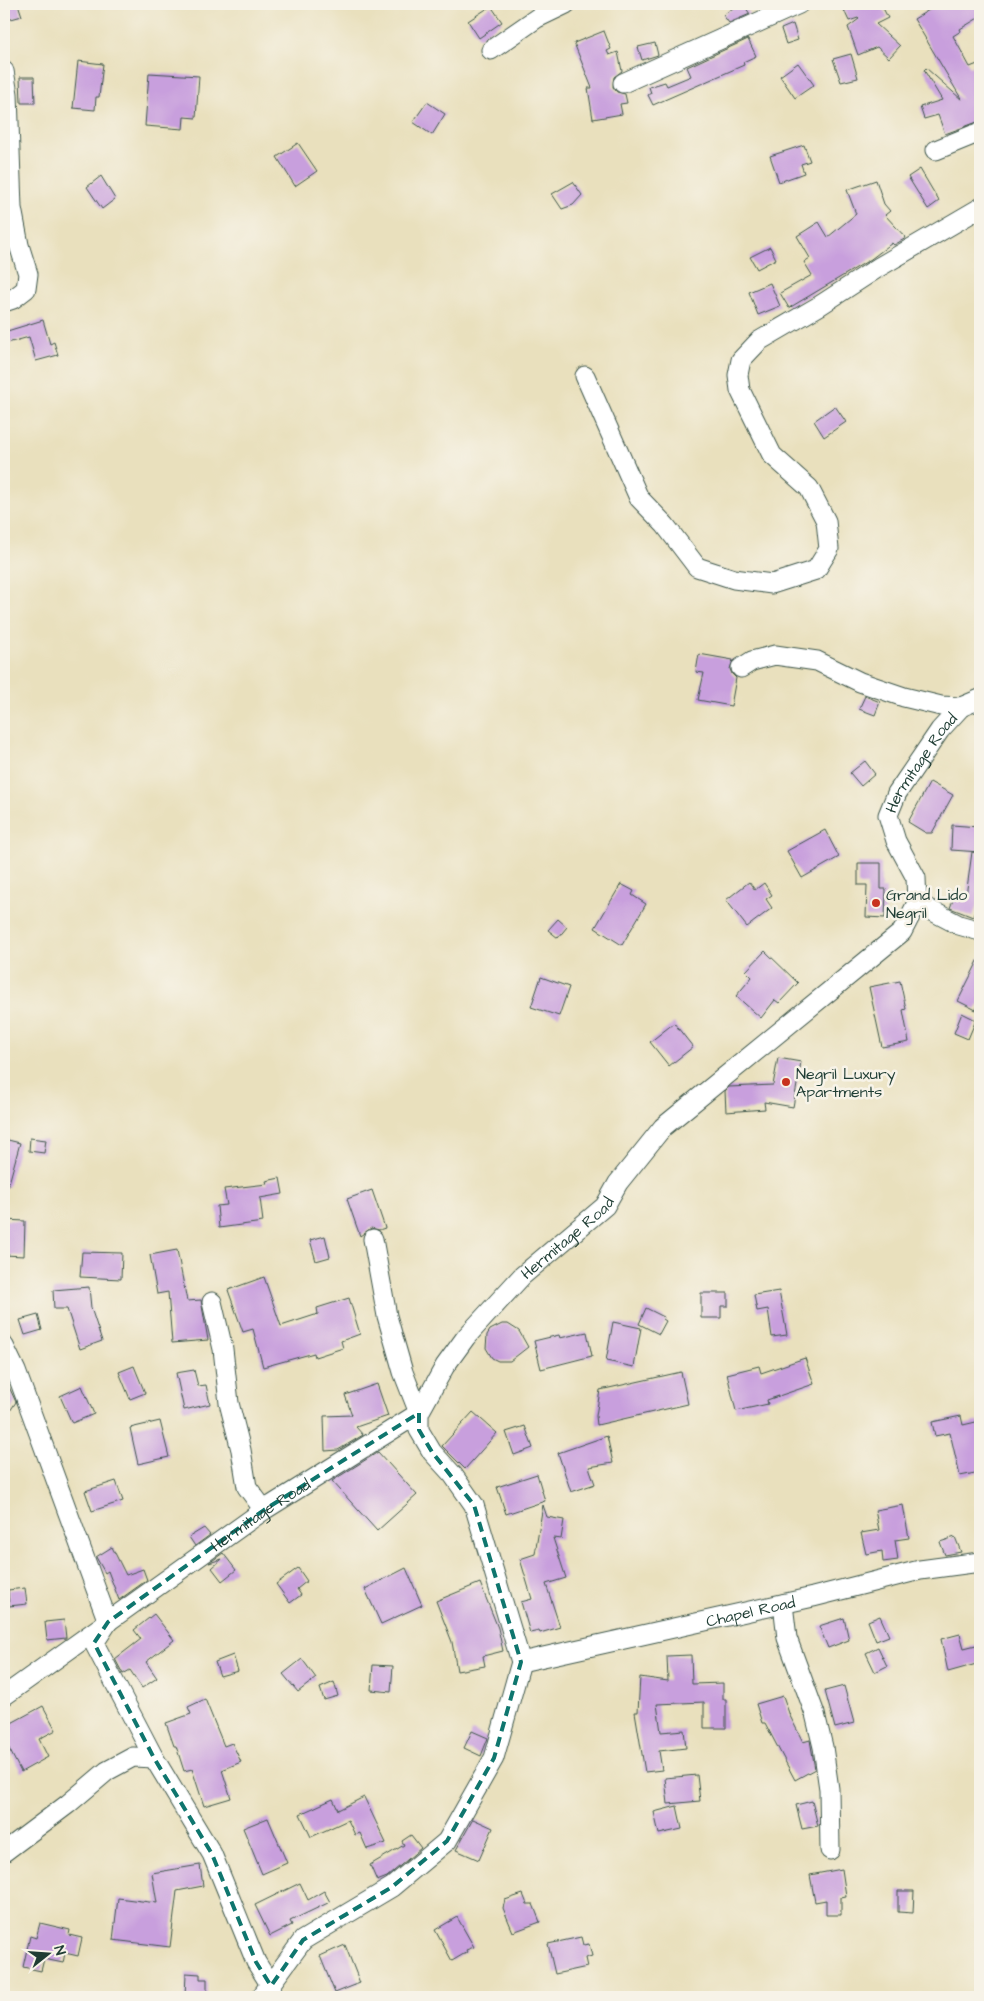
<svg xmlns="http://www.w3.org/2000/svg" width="984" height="2001" font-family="'Architects Daughter',sans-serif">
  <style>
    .building { fill: #c89fdd }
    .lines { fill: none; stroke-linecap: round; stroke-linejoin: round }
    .minor-casing { stroke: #3d5549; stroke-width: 21 }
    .minor { stroke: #fff; stroke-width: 19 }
    .marked { fill: none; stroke: #0f766e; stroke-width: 4; stroke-dasharray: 10 6; stroke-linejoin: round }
    .poi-dot { fill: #c8321e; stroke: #f7f3e8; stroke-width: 2 }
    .labels { text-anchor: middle; stroke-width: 5; stroke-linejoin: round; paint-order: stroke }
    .street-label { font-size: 16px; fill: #1f3d34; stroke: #f7f3e8 }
    .poi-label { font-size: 16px; fill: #1f3d34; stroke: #f7f3e8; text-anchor: start }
  </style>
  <rect width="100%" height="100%" fill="#f7f3e8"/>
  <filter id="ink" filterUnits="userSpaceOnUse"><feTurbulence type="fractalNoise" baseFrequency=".02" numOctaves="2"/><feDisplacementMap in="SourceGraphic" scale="10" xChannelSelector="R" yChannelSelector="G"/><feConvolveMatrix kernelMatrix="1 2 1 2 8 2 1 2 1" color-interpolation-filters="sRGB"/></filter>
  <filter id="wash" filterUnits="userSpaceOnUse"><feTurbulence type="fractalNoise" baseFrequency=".0096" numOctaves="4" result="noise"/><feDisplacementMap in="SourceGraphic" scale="20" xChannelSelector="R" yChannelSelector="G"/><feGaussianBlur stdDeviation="1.12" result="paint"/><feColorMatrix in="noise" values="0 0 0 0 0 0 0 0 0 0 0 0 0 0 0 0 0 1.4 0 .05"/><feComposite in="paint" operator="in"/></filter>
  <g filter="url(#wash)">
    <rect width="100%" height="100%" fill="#e9e0bd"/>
    <g id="blocks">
      <!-- building -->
      <g class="building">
        <polygon points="4,4 18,4 22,16 4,21"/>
        <polygon points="739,4 743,4 750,14 729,23 723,15"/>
        <polygon points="841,4 881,4 888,18 876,24 900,46 889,58 877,47 858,55 848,27 859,19 858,18 849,21"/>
        <polygon points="939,4 980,4 980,17 960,29 961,31 953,36 970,67 980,63 980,121 945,134 938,115 924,119 920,107 942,100 924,70 926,68 962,100 914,19"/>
        <polygon points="491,6 502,22 479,38 468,21"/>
        <polygon points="793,24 798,40 786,44 781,29"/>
        <polygon points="604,31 611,49 607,51 609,55 618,52 622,71 614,77 613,87 617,92 625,94 627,103 620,104 622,114 593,119 588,88 592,88 574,43"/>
        <polygon points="748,39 756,56 743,62 744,65 653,105 648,95 651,93 649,87 665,82 667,86 691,76 687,67"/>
        <polygon points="655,43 658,55 642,60 638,47"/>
        <polygon points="851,54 858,78 841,82 833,59"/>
        <polygon points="78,61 103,64 99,97 96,97 95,110 73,108"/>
        <polygon points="798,63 814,85 795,98 780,76"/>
        <polygon points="149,73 199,76 196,118 184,117 183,129 145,126"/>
        <polygon points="20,77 34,77 35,103 21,103"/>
        <polygon points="427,102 445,114 432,135 413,122"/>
        <polygon points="298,143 317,171 295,186 277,157"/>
        <polygon points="804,145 810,161 801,164 804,173 779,182 770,156"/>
        <polygon points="920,169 939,201 928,209 908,177"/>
        <polygon points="101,176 115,199 102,209 87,187"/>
        <polygon points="876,180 884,204 890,211 885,215 906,238 894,245 892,243 871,259 789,308 780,293 812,275 804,262 810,258 797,236 819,222 828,237 856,214 847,190"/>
        <polygon points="573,182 582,195 573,205 562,209 552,194"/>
        <polygon points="770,247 776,259 757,269 750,257"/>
        <polygon points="770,283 780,306 758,315 749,292"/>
        <polygon points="43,320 50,344 54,342 58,355 36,361 29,337 4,344 4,332"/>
        <polygon points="835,406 846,422 824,437 814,421"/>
        <polygon points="699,654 733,660 730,669 732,674 736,678 731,706 698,700 704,673 696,672"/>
        <polygon points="865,696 880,702 875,715 859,709"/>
        <polygon points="865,761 875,774 861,786 850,773"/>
        <polygon points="930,782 953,795 932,833 926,833 908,822"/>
        <polygon points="952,825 979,827 978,839 980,839 980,852 951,850"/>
        <polygon points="825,830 839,857 802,878 787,851"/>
        <polygon points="972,852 980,853 980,896 973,917 950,908 956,892 966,896"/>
        <polygon points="858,863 881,863 881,889 886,889 885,918 866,917 867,885 858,885"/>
        <polygon points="749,882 755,890 764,883 772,895 766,899 772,908 747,927 726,900"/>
        <polygon points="621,884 634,891 632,895 646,904 622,945 595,928"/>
        <polygon points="558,919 567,927 558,938 548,930"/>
        <polygon points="765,951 798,983 779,1003 775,1000 761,1018 736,996 752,977 746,971"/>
        <polygon points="980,957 980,1001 976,1010 958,1001"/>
        <polygon points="541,977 569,987 559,1016 531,1007"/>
        <polygon points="900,981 906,1009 903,1010 909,1042 882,1047 869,987"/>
        <polygon points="962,1013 976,1020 968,1039 954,1033"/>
        <polygon points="674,1023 693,1047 669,1066 650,1042"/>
        <polygon points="778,1058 801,1062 793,1107 764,1102 765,1109 726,1112 725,1091 729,1087 773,1085"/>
        <polygon points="30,1138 46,1140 44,1153 29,1151"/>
        <polygon points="4,1139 20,1143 8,1187 4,1186"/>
        <polygon points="280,1178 283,1194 260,1198 263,1222 219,1228 217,1206 227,1205 224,1189 267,1184 266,1181"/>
        <polygon points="372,1190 385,1228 379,1230 371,1228 360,1236 347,1199"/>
        <polygon points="4,1220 25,1221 24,1256 4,1255"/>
        <polygon points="325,1236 330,1257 316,1261 310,1240"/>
        <polygon points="177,1250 187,1301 201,1300 208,1340 172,1343 168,1292 157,1294 150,1255"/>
        <polygon points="82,1252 122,1253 121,1279 80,1277"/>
        <polygon points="264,1277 281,1326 318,1314 317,1308 349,1298 360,1334 341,1341 343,1348 315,1357 314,1353 263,1367 253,1329 243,1332 228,1290"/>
        <polygon points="89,1287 91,1308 102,1341 80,1349 67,1309 54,1309 53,1290"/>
        <polygon points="779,1291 787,1335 772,1337 768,1309 757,1311 754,1295"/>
        <polygon points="701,1293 728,1293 728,1306 721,1306 721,1318 701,1318"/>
        <polygon points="646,1308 664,1317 663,1319 666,1321 659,1334 639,1324"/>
        <polygon points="38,1315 42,1330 25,1335 20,1320"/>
        <polygon points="613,1322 641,1328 634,1367 606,1361"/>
        <polygon points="502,1324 508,1324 519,1331 528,1347 510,1361 498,1361 492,1358 486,1348 487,1335 490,1330"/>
        <polygon points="587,1332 592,1356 541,1369 534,1341 559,1335 560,1338"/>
        <polygon points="805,1358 814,1384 767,1400 768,1404 736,1411 727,1374 759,1366 761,1373"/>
        <polygon points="134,1366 145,1393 130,1399 119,1372"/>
        <polygon points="194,1370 198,1386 206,1385 210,1404 184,1410 176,1373"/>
        <polygon points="681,1372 688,1404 597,1425 596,1416 600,1390"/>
        <polygon points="377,1384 388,1416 356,1427 363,1435 338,1450 325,1451 324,1416 352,1415 345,1395"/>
        <polygon points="82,1386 94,1414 72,1423 60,1396"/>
        <polygon points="9,1387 16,1402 4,1420 4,1394"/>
        <polygon points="473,1412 497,1433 465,1469 442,1446"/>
        <polygon points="961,1416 963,1425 980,1421 980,1472 960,1476 950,1433 935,1436 932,1422"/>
        <polygon points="160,1421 169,1457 138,1464 130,1428"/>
        <polygon points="525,1426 533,1448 514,1455 506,1432"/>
        <polygon points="607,1436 613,1463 589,1467 595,1484 571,1492 558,1453"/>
        <polygon points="378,1452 417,1495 377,1531 332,1481"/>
        <polygon points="537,1474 545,1501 506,1514 497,1487"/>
        <polygon points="116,1481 123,1501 92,1511 85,1491"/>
        <polygon points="543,1505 547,1517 564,1520 561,1539 553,1538 566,1578 546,1584 560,1627 540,1633 539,1631 530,1633 521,1602 532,1599 520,1559 535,1554"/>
        <polygon points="903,1505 909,1538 895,1540 898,1560 883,1562 882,1551 866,1554 861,1533 879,1530 875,1510"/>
        <polygon points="204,1528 210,1535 195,1546 189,1537"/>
        <polygon points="955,1537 961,1552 945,1555 940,1542"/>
        <polygon points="112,1547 126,1575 143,1569 147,1580 119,1600 108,1571 105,1573 96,1557"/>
        <polygon points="223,1553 236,1570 222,1581 212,1568 222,1559 209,1563"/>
        <polygon points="298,1568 307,1581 297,1589 301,1595 290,1603 276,1584"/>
        <polygon points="406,1568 422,1605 381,1624 365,1589"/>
        <polygon points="480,1583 498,1628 503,1651 483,1656 485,1666 457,1671 452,1642 436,1601"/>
        <polygon points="25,1588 27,1604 9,1606 8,1590"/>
        <polygon points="154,1614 174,1640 146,1662 157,1678 142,1688 130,1670 123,1674 115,1659 141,1639 134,1630"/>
        <polygon points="880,1616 889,1636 876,1641 868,1621"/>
        <polygon points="844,1618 849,1640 828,1648 819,1626"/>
        <polygon points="64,1620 66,1638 47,1640 45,1622"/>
        <polygon points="960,1634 964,1648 980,1644 980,1663 948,1672 941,1639"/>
        <polygon points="878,1647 887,1666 875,1672 866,1653"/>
        <polygon points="233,1655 238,1671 220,1676 215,1662"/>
        <polygon points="691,1655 692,1684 723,1683 723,1699 726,1699 726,1728 704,1728 704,1702 657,1704 661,1732 684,1730 686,1748 659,1751 662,1770 645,1772 635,1712 638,1712 640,1677 668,1681 667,1656"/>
        <polygon points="302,1659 316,1678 298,1692 283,1674"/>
        <polygon points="373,1665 393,1666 391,1692 371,1690"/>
        <polygon points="334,1682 338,1696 324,1700 320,1688"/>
        <polygon points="844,1686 854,1723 835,1728 825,1691"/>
        <polygon points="783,1696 790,1716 803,1742 810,1740 815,1769 795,1780 765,1723 762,1723 756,1704"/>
        <polygon points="205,1699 224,1746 232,1743 241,1762 222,1770 231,1798 204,1806 192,1769 184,1771 176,1746 174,1746 166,1723 191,1714 188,1707"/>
        <polygon points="43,1706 56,1730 39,1739 48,1757 21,1772 4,1739 4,1727"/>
        <polygon points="472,1731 488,1738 481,1756 464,1748"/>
        <polygon points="697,1775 700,1801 668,1804 665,1778"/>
        <polygon points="364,1797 386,1843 367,1849 360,1833 355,1835 348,1820 311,1837 300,1814 333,1799 338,1810"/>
        <polygon points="812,1801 818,1826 802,1829 796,1805"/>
        <polygon points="677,1806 682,1829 659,1834 654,1812"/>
        <polygon points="268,1818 287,1863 262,1874 243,1828"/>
        <polygon points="473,1819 493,1828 479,1860 456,1850"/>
        <polygon points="411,1835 421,1848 387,1877 377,1881 370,1865 404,1845 402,1841"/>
        <polygon points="200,1865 203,1886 177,1891 170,1947 113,1940 118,1898 157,1903 152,1873"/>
        <polygon points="842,1869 846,1896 841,1897 841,1915 826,1915 826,1900 815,1902 810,1875"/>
        <polygon points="300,1883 308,1900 324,1891 330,1902 290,1921 292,1925 270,1936 255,1905"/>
        <polygon points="898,1891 914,1891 913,1913 898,1912"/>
        <polygon points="523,1894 527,1904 533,1904 540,1922 513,1932 503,1908 505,1900"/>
        <polygon points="457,1917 474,1947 466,1950 467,1952 452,1961 435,1930"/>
        <polygon points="40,1923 70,1930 69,1935 82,1938 78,1956 65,1953 63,1963 44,1959 41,1971 23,1967 30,1936 36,1938"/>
        <polygon points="581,1937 583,1945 589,1944 592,1956 585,1958 587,1967 555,1974 548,1944"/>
        <polygon points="345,1945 360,1983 335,1993 320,1956"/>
        <polygon points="186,1973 200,1974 200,1979 207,1979 207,1997 185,1997"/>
      </g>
    </g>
  </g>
  <g filter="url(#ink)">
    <use href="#blocks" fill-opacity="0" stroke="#3d5549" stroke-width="1"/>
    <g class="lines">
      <defs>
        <g id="minor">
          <polyline points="491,50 537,18 566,4"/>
          <polyline points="4,71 8,94 12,208 19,245 28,274 26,289 13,299 4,302"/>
          <polyline points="623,83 799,4"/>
          <polyline points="936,150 980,132"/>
          <polyline points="585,376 639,498 665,525 697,567 734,579 772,584 816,570 829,549 826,521 809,488 772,455 740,390 738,375 741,360 759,341 819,306 879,267 980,208"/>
          <polyline points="741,668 752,661 775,655 817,661 860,682 904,697 941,706 961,707"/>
          <polyline points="917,903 959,925 980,931"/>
          <polyline points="212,1302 223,1349 229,1403 241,1450 247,1487 264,1510"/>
          <polyline points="4,1346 16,1371 108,1622 94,1643 154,1758 212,1854 256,1962 271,1986"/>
          <polyline points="783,1604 787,1638 815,1714 823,1747 829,1789 830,1850"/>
          <path id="s1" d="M521 1662 813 1597 920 1570 980 1562"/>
          <path id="s2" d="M4 1696 264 1510 419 1413 445 1366 466 1337 522 1276 605 1206 618 1183 663 1127 902 932 917 903 916 878 896 841 888 815 897 793 940 730 961 707 980 699"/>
          <polyline points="4,1852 68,1804 107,1771 133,1757 154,1758"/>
          <polyline points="261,1997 303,1940 392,1887 447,1841 494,1758 521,1662 474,1505 453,1475 432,1452 419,1430 419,1413 403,1372 387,1316 373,1239"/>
        </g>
      </defs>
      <!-- minor casing -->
      <use href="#minor" class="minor-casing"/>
      <!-- minor -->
      <use href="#minor" class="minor"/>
    </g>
  </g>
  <!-- marked area -->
  <path class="marked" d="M419 1413V1430L432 1452 474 1505 521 1662 494 1758 447 1841 392 1887 303 1940 271 1986 256 1962 212 1854 154 1758 94 1643 108 1622 264 1510Z"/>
  <!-- markers -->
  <g class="poi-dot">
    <circle cx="876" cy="903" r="5"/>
    <circle cx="786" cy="1082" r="5"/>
  </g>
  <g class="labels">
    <!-- street labels -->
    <g class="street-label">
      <text dy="6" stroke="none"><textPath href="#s2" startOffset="1379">Hermitage Road</textPath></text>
      <text dy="6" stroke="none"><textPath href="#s2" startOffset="734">Hermitage Road</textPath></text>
      <text dy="6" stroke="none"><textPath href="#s2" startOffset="314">Hermitage Road</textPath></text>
      <text dy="6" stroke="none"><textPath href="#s1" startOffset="235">Chapel Road</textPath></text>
    </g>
    <!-- poi labels -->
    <g class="poi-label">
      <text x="886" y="900">Grand Lido<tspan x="886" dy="18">Negril</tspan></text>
      <text x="796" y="1079">Negril Luxury<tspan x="796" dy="18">Apartments</tspan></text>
    </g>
  </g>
  <!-- margin -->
  <rect width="984" height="2001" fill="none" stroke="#f7f3e8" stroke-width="20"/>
  <!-- north arrow -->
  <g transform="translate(48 1954) rotate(73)" stroke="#f7f3e8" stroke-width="4" paint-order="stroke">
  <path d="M0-4L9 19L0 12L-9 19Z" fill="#1f3d34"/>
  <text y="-8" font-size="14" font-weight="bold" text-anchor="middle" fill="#1f3d34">N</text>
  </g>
</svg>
